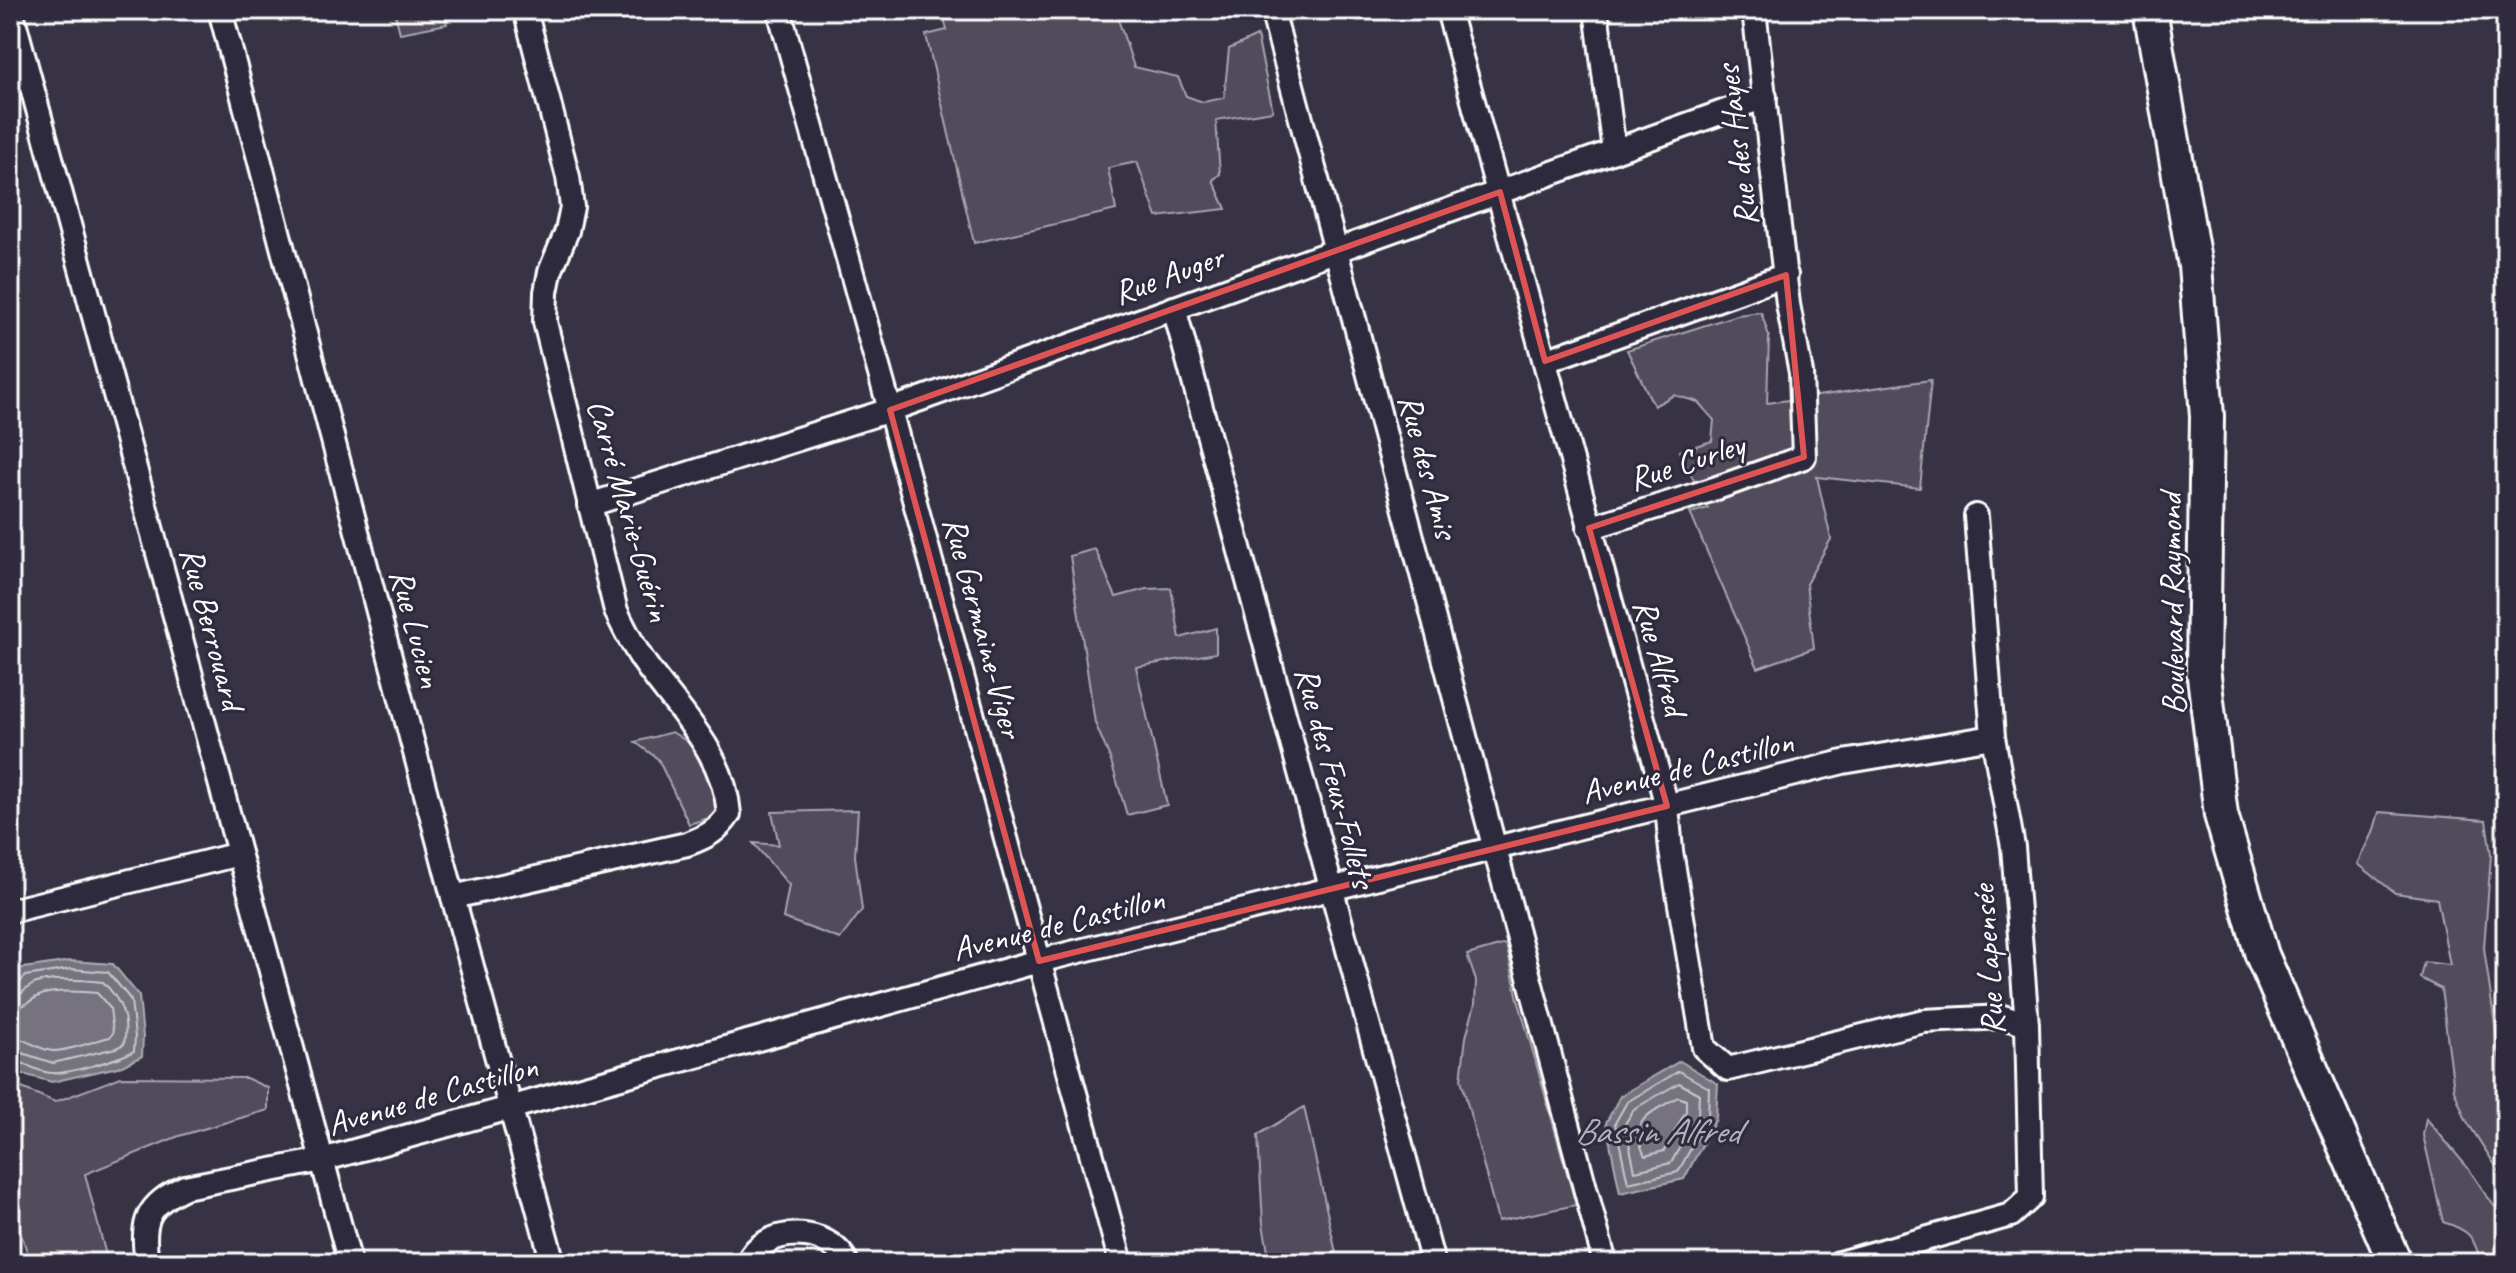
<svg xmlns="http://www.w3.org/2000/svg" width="2516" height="1273" font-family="Caveat,sans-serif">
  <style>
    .green { fill: #514c5c; stroke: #a8a6ae; stroke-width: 2 }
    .water { fill: #76737f; stroke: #adabb2; stroke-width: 2 }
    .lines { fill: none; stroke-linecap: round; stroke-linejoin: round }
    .shore { stroke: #c8c7cc; stroke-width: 2 }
    .street-casing { stroke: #fff; stroke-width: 28 }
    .secondary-casing { stroke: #fff; stroke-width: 38 }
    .street { stroke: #2f2a3d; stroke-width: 22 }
    .secondary { stroke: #2f2a3d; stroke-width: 32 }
    .marked { fill: none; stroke: #de5353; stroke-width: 6; stroke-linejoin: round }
    .labels { text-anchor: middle; stroke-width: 6; stroke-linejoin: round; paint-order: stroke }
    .street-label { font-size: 34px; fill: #fff; stroke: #2f2a3d }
    .water-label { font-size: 36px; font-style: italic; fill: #b4b2b9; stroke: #2f2a3d }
  </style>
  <rect width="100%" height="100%" fill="#373345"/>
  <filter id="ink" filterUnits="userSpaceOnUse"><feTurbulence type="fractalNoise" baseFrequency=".0125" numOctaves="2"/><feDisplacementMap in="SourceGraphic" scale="16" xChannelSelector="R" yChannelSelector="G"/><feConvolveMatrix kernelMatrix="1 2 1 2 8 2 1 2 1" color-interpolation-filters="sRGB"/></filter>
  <g filter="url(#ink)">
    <!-- green -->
    <g class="green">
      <polygon points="394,10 444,10 447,24 400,33"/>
      <polygon points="942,10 1115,10 1134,67 1178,77 1186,96 1203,102 1224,98 1229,49 1257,36 1273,111 1216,120 1220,174 1213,180 1226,209 1157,217 1137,162 1108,168 1116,210 974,243 926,35 947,30"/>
      <polygon points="1761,312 1769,336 1767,403 1931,380 1920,488 1817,477 1831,539 1806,584 1814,648 1758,668 1690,513 1708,508 1679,451 1712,441 1714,420 1698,402 1674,395 1654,406 1627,350 1737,315"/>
      <polygon points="1095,549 1116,597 1146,589 1171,588 1180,638 1216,628 1216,653 1136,667 1167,805 1127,815 1110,758 1095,723 1070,556"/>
      <polygon points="672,732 697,748 725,813 689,824 658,759 635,742"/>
      <polygon points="858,810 855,856 862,910 840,939 783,918 789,885 753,843 779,845 772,812"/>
      <polygon points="2379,812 2486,820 2491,855 2484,948 2506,1103 2506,1182 2466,1120 2454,1090 2441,989 2420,978 2424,962 2450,965 2437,899 2395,893 2358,864 2373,833"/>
      <polygon points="1506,944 1518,999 1576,1205 1498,1221 1461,1079 1466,1037 1475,1004 1476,981 1467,955"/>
      <polygon points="121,1077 246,1078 268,1088 268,1110 179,1136 85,1174 108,1263 31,1263 10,1202 10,1083 55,1102"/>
      <polygon points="1304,1107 1336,1253 1299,1258 1299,1263 1270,1263 1263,1224 1258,1135"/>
      <path d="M2426 1118 2468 1168 2494 1206 2506 1210V1263H2481C2474 1236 2469 1230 2443 1222L2423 1135Z"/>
    </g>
    <!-- water -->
    <g class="water">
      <path d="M71 961 113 964 139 996 143 1037 142 1056 122 1066 52 1082 15 1072C6 1041 5 999 17 969Z"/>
      <polygon points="1680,1061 1718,1084 1716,1119 1684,1179 1620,1193 1606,1123 1620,1096"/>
    </g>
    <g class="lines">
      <!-- shore -->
      <g class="shore">
        <path d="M10 987 18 985 25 976 71 969 108 972 131 1000 135 1037 134 1051C119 1059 69 1074 52 1073 37 1073 23 1061 10 1059"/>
        <path d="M10 997C22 996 23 990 32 985 47 977 86 980 103 982 121 1000 129 1018 124 1044L116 1048 53 1063 10 1049"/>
        <path d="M10 1009C24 1008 28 1001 39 996 55 989 80 992 97 993L110 1008 113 1033 110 1037C93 1041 70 1051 53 1051 37 1050 26 1037 10 1037"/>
        <polygon points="1679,1071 1709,1088 1708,1117 1678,1172 1628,1183 1615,1123 1627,1102"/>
        <polygon points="1679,1083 1699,1094 1698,1114 1671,1163 1635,1171 1625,1124 1634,1109"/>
        <path d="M1678 1097 1686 1100V1111L1664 1151 1645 1156C1627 1119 1650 1114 1678 1097Z"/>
      </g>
      <defs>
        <g id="street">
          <polyline points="11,10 350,1263"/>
          <polyline points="220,10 453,897 553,1263"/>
          <polyline points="779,10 890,410 1121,1263"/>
          <polyline points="1272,10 1605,1263"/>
          <polyline points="1448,10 1667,806 1671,851 1704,1048 1728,1069 1924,1021 2003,1017 2027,1025"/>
          <polyline points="1596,10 1614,151"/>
          <polyline points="1174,308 1433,1263"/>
          <polyline points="1545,361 1786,275"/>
          <polyline points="589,505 890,410 1765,97"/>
          <polyline points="1589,528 1714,489 1804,457 1801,373 1788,304 1754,10"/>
          <path d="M453 897 687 844C706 837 718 831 729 814 724 752 680 713 646 665 634 648 625 630 616 611L545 322 546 292 550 272 567 231 572 207 568 177 525 10"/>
          <polyline points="10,911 239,854"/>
          <path d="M147 1263C141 1221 146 1205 185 1187L322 1160 1039 961 1843 762 1993 737"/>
          <path d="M747 1263C750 1258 754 1251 758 1248 785 1225 832 1232 847 1263"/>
          <polyline points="1839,1263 2011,1215 2031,1197 2027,1025 2013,847 1993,737 1976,516"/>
        </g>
        <polyline id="secondary" points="2150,10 2195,266 2207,416 2203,668 2221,815 2262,955 2395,1263"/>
      </defs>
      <!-- street casing -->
      <use href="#street" class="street-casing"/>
      <!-- secondary casing -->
      <use href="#secondary" class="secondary-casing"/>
      <!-- street -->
      <use href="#street" class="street"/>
      <!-- secondary -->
      <use href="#secondary" class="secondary"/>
    </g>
  </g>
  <!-- marked area -->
  <path class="marked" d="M1500 192 1545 361 1786 275 1804 457 1589 528 1667 806 1039 961 890 410Z"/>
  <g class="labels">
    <!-- street labels -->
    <g class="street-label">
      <text transform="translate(1736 146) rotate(-97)" y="12">Rue des Hayes</text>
      <text transform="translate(1168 274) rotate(-20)" y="12">Rue Auger</text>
      <text transform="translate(1686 461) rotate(-18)" y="12">Rue Curley</text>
      <text transform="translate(1429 466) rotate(75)" y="12">Rue des Amis</text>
      <text transform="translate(630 510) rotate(74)" y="12">Carré Marie-Guérin</text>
      <text transform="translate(2171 604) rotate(-91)" y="12">Boulevard Raymond</text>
      <text transform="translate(984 627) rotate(75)" y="12">Rue Germaine-Viger</text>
      <text transform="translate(213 628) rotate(75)" y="12">Rue Berrouard</text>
      <text transform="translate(417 628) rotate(75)" y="12">Rue Lucien</text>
      <text transform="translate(1661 657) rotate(74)" y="12">Rue Alfred</text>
      <text transform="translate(1687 766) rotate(-14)" y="12">Avenue de Castillon</text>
      <text transform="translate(1336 777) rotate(75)" y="12">Rue des Feux-Follets</text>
      <text transform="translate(1058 923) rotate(-14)" y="12">Avenue de Castillon</text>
      <text transform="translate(1987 960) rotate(-94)" y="12">Rue Lapensée</text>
      <text transform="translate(432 1094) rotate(-16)" y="12">Avenue de Castillon</text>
    </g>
    <!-- water labels -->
    <g class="water-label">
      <text x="1657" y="1143">Bassin Alfred</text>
    </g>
  </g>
  <!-- margin -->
  <rect width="2516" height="1273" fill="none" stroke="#2f2a3d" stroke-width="40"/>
  <rect x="20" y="20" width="2476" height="1233" fill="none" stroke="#fff" stroke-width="3" filter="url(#ink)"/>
</svg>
